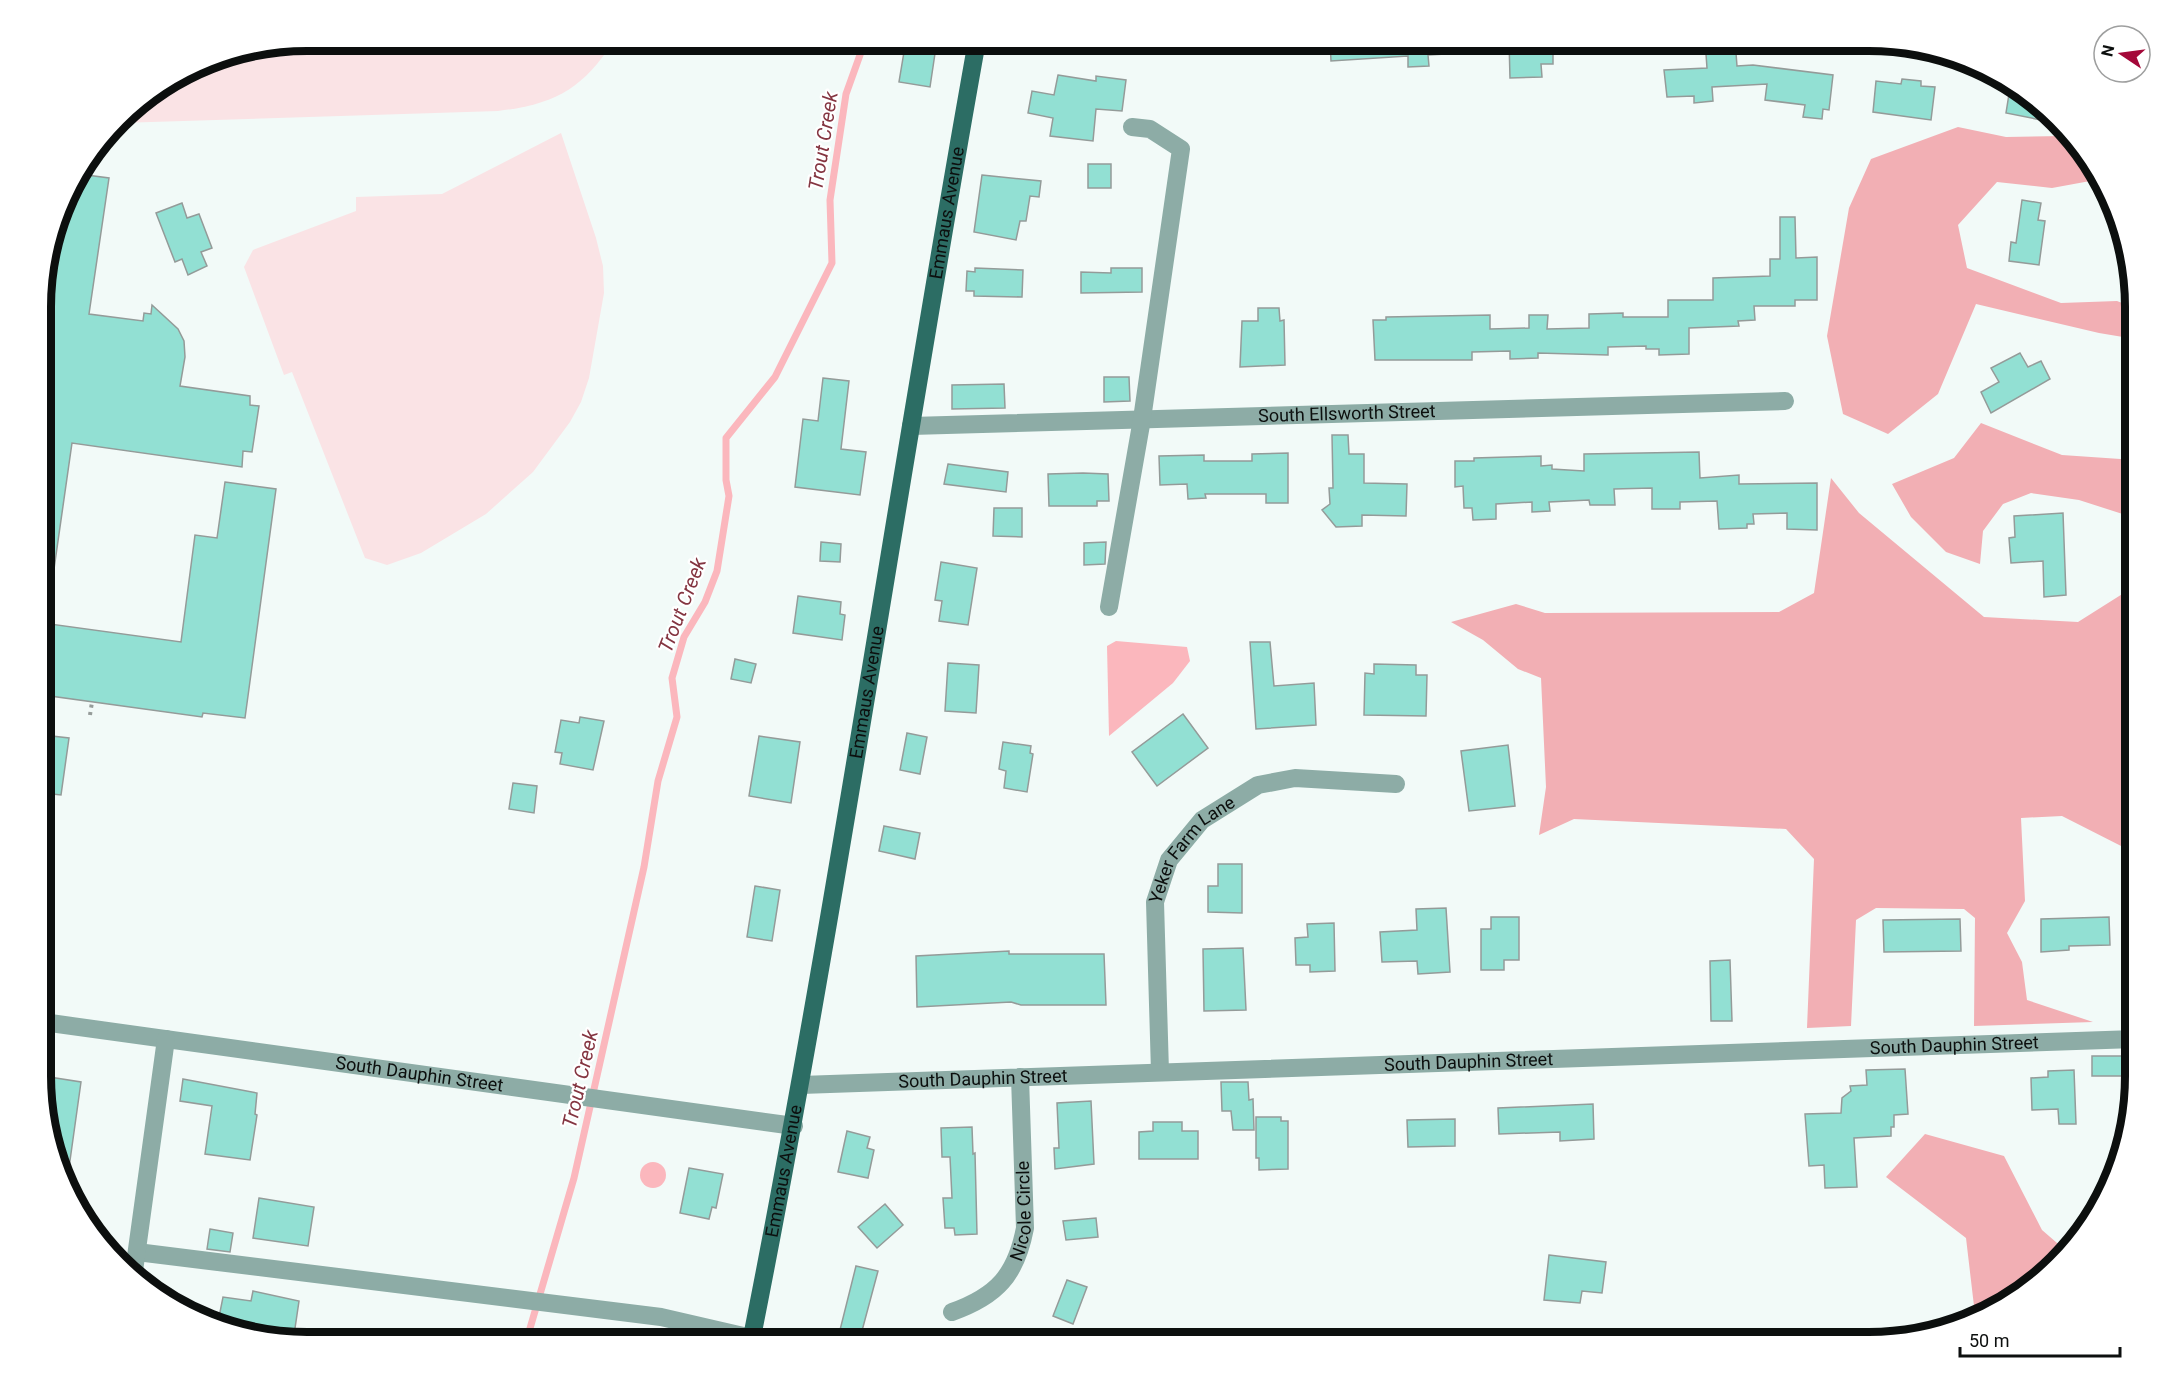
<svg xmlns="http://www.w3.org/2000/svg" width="2176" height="1383" font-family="Roboto,sans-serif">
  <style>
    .green { fill: #fae3e5 }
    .forest { fill: #f2afb4 }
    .water { fill: #fbb7bd }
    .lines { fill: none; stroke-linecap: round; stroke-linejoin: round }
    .stream { stroke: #fbb7bd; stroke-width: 7 }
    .building { fill: #92e0d3; stroke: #949b99; stroke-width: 1.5 }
    .path { stroke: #969c9a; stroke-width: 4; stroke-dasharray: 3 4.5; stroke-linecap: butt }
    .minor { stroke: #8daca6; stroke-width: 18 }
    .major { stroke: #2c6d64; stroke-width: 18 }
    .labels { text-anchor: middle; stroke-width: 4.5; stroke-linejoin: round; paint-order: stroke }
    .street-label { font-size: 18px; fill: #0c0f0e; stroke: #fff }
    .water-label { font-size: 20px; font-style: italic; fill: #843541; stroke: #fff }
    .rim { fill: none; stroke: #0c0f0e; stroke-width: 8 }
  </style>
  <rect width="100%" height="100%" fill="#f2faf8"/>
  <!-- green -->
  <g class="green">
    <path d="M307 41H614C582 89 556 104 498 111L119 123 131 107 205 61Z"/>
    <polygon points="561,133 596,238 603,266 604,293 589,378 581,402 570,422 533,472 486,514 421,553 387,565 365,558 292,372 284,375 244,267 253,250 356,211 356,197 442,194"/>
  </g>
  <!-- forest -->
  <g class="forest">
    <polygon points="1958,127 2006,137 2064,136 2100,174 2101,179 2052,188 1997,182 1958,225 1967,268 2061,303 2117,301 2135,308 2135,339 2099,333 1976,304 1938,394 1888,434 1843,414 1827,336 1849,208 1871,159"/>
    <polygon points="1981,423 2062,455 2135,460 2135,518 2079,500 2031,493 2003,504 1983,531 1980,564 1946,552 1911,517 1892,484 1954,458"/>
    <polygon points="1831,478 1859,513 1984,617 2078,622 2135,586 2135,879 2127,849 2062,816 2021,818 2025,901 2007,933 2022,962 2027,1000 2093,1022 1974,1026 1975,918 1964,909 1876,908 1856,920 1851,1026 1807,1028 1814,859 1786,829 1574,819 1539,835 1546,787 1541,678 1518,669 1483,640 1451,622 1516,604 1545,613 1779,612 1814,593"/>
    <polygon points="1925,1134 2004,1156 2042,1230 2064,1249 2002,1307 1959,1320 1974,1306 1966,1238 1886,1177"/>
  </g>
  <!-- water -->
  <g class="water">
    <polygon points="1116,641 1187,647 1190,661 1173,683 1109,736 1107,646"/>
    <circle cx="653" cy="1175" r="13"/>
  </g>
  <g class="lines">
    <!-- stream -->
    <polyline class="stream" points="526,1342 574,1178 644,867 658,781 677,717 672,678 684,637 705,602 717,571 729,496 726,480 726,438 775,377 832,263 830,200 846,94 865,41"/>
  </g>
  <!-- building -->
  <g class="building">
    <polygon points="906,40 937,40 930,87 899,82"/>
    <polygon points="1330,40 1445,40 1445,54 1428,55 1429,66 1408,67 1408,56 1331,61"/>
    <polygon points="1509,40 1553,40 1553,64 1541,64 1542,77 1510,78"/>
    <polygon points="1705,40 1725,40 1726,53 1736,53 1737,66 1753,65 1833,75 1829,110 1823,109 1822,119 1803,117 1805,105 1765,100 1767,84 1712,87 1713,101 1694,103 1694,96 1667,97 1664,70 1707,68"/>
    <polygon points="1058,75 1096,81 1096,76 1126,80 1122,111 1096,109 1093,141 1050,136 1053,118 1028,113 1032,91 1054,95"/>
    <polygon points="1902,79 1921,81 1921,86 1935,87 1931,120 1873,112 1876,81 1901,84"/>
    <polygon points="2010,88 2022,91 2051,122 2006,113"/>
    <rect x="1088" y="164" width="23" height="24"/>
    <polygon points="79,174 109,178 89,314 143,321 144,313 151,314 152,305 178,329 184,341 185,357 180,386 250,396 250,405 259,406 252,452 243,451 242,467 72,443 53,576 43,575 43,273 68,189"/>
    <polygon points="982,175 1041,181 1039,197 1030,196 1026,221 1020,221 1016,240 974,232"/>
    <polygon points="2022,200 2041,203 2038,220 2045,221 2039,265 2009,261 2011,242 2016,243"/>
    <polygon points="182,203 187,218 199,214 212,248 201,252 207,266 188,275 182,259 175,262 156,213"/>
    <polygon points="1780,217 1795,217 1796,258 1817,257 1817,300 1795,300 1795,306 1754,306 1755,320 1738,321 1739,326 1689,328 1689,354 1659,355 1659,349 1646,349 1646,346 1608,347 1608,355 1538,353 1538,358 1510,359 1510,351 1472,352 1472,360 1375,360 1373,320 1386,320 1386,317 1490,315 1490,329 1529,328 1529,315 1548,315 1547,329 1589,328 1589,314 1623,313 1623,317 1668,317 1668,300 1713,300 1713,278 1770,276 1770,259 1780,259"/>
    <polygon points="975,268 1023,270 1022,297 974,296 974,291 966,291 967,271 975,272"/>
    <polygon points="1111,268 1142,268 1142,292 1081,293 1081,272 1111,273"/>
    <polygon points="1258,308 1279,308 1280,321 1284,320 1285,365 1240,367 1242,321 1258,321"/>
    <polygon points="2020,353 2028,367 2041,361 2050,379 1991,413 1981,392 1999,382 1991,368"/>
    <polygon points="1104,377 1129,377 1130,401 1104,402"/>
    <polygon points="823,378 849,381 841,449 866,452 860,495 795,487 803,419 818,421"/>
    <polygon points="1004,384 1005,408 952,409 952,385"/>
    <polygon points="1332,435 1348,435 1349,454 1364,454 1364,483 1407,484 1406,516 1362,515 1362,526 1336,527 1322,510 1330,504 1329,488 1333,488"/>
    <polygon points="1699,452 1700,478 1739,475 1739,484 1817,483 1817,530 1787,529 1787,513 1753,514 1754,524 1747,524 1747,528 1719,529 1717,501 1680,502 1680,509 1652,509 1652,488 1614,489 1615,505 1590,505 1589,500 1549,502 1550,511 1532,512 1532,502 1496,504 1496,519 1473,520 1472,508 1464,508 1463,486 1455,487 1455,461 1474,461 1474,458 1541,456 1541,466 1552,465 1552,469 1584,471 1584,454"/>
    <polygon points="1288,453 1288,503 1266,503 1266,494 1205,494 1206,498 1188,499 1187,484 1160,485 1159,456 1204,455 1204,461 1252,461 1252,454"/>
    <polygon points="948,464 1008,472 1006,492 944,484"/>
    <polygon points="1083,473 1108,474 1109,501 1097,501 1097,506 1049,506 1048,474"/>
    <polygon points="225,482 276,489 245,718 203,713 202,717 43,695 43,623 181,642 195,535 217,538"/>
    <polygon points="994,508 1022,508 1022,537 993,536"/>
    <polygon points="2063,513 2066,595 2044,597 2043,561 2011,563 2009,538 2015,537 2014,516"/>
    <polygon points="821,542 841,544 840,562 820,561"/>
    <polygon points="1106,542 1105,564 1084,565 1084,543"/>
    <polygon points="941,562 977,568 968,625 939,621 942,601 935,600"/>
    <polygon points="798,596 841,602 840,614 845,615 842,640 793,633"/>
    <polygon points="1250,642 1270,642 1274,686 1314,683 1316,725 1256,729"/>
    <polygon points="735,659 756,664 751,683 731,679"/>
    <polygon points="948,663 979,665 976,713 945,711"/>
    <polygon points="1374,664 1416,665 1416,675 1427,675 1426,716 1364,715 1365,673 1374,674"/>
    <polygon points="1183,714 1208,748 1157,786 1132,752"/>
    <polygon points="580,717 604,721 593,770 560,764 562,753 555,752 561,720 579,723"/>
    <polygon points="907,733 927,737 920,774 900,770"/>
    <polygon points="43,735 69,738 61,795 43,793"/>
    <polygon points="759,736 800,742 791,803 749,796"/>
    <polygon points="1003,742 1031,746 1030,753 1033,754 1027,792 1004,788 1006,771 999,769"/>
    <polygon points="1508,745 1515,806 1469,811 1461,751"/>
    <polygon points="513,783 537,786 534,813 509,809"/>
    <polygon points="884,826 920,833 915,859 879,851"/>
    <polygon points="1218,864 1242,864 1242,913 1208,912 1208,886 1218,886"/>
    <polygon points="755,886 780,890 772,941 747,937"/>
    <polygon points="1446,908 1450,972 1418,974 1417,961 1382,962 1380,932 1417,930 1416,909"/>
    <polygon points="1491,917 1519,917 1519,960 1504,960 1504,970 1481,970 1481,929 1491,929"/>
    <polygon points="2109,917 2110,945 2069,946 2069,950 2041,952 2041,919"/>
    <polygon points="1960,919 1961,951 1884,952 1883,920"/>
    <polygon points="1334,923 1335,971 1310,972 1310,965 1296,965 1295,938 1308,937 1307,924"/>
    <polygon points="1243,948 1246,1010 1204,1011 1203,949"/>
    <polygon points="1009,951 1009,954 1104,954 1106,1005 1021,1005 1011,1002 917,1007 916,956"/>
    <polygon points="1730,960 1732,1021 1711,1021 1710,961"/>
    <rect x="2092" y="1056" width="36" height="20"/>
    <polygon points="1905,1069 1908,1114 1894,1115 1894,1127 1891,1127 1891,1136 1854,1138 1857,1187 1825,1188 1824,1165 1809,1166 1805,1114 1841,1113 1842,1098 1851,1091 1850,1086 1867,1085 1866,1070"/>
    <polygon points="2074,1070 2076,1124 2059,1124 2058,1109 2032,1110 2031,1078 2048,1077 2048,1071"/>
    <polygon points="43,1076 81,1082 67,1182 43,1110"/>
    <polygon points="183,1079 257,1093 255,1114 257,1115 250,1160 205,1154 212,1106 180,1101"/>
    <polygon points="1221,1082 1248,1082 1249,1100 1253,1099 1254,1130 1233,1130 1231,1111 1222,1111"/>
    <polygon points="1091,1101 1094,1164 1055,1169 1054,1148 1059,1148 1057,1103"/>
    <polygon points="1593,1104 1594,1139 1560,1141 1560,1132 1499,1134 1498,1108"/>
    <polygon points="1256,1117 1281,1117 1281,1121 1288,1121 1288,1169 1259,1170 1259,1158 1256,1158"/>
    <polygon points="1455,1119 1455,1146 1408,1147 1407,1120"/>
    <polygon points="1153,1122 1182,1122 1182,1131 1198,1131 1198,1159 1139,1159 1139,1132 1153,1131"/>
    <polygon points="972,1127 973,1154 975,1153 977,1234 955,1235 954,1228 945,1228 943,1198 952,1198 950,1157 942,1157 941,1128"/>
    <polygon points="847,1131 870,1137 867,1148 874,1150 868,1178 838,1172"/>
    <polygon points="689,1168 723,1174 716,1208 712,1207 709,1219 680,1213"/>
    <polygon points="259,1198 314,1207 308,1246 253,1238"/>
    <polygon points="885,1204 903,1225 877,1248 858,1227"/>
    <polygon points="1096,1218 1098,1237 1066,1240 1063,1221"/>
    <polygon points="210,1229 233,1233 230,1252 207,1249"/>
    <polygon points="1549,1255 1606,1262 1602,1293 1582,1291 1580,1303 1544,1300"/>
    <polygon points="856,1266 878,1271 859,1342 837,1342"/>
    <polygon points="1067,1280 1087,1287 1073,1324 1053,1316"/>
    <polygon points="253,1291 299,1301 294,1335 227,1326 228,1323 218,1322 223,1297 251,1301"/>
  </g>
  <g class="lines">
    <!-- path -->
    <polyline class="path" points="90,715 92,702"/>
    <!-- minor -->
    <g class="minor">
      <path id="s1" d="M911 426 1785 401"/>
      <polyline points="1109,607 1142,419 1181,149 1150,129 1132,127"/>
      <path id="s2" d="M43 1022 794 1126"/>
      <path id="s3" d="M1160 1072 1155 902 1169 860 1202 820 1258 785 1295 778 1396 784"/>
      <path id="s4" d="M801 1085 2135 1039"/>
      <polyline points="137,1252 661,1317 752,1338"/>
      <polyline points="134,1271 166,1039"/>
      <path id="s5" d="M952 1312C997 1296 1016 1275 1025 1228L1020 1077"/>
    </g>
    <!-- major -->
    <path class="major" id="s6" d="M751 1342C837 910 899 474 977 41"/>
  </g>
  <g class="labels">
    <!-- street labels -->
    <g class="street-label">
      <text dy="6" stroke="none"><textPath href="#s6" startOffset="1146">Emmaus Avenue</textPath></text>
      <text dy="6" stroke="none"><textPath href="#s1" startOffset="436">South Ellsworth Street</textPath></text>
      <text dy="6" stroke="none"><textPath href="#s6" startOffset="660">Emmaus Avenue</textPath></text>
      <text dy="6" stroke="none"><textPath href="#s3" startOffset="236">Yeker Farm Lane</textPath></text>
      <text dy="6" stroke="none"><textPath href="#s4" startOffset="1154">South Dauphin Street</textPath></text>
      <text dy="6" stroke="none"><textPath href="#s4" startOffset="668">South Dauphin Street</textPath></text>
      <text dy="6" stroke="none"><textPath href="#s2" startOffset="380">South Dauphin Street</textPath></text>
      <text dy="6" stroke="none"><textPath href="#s4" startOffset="182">South Dauphin Street</textPath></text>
      <text dy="6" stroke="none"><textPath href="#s6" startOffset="174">Emmaus Avenue</textPath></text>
      <text dy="6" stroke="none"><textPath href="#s5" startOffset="135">Nicole Circle</textPath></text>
    </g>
    <!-- water labels -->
    <g class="water-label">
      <text transform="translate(823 141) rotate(-81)" y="7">Trout Creek</text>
      <text transform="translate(682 605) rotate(-69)" y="7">Trout Creek</text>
      <text transform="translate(580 1079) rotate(-77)" y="7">Trout Creek</text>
    </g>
  </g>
  <!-- crop -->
  <path d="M0 0H2176V1383H0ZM307 51H1869A256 256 0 0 1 2125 307V1076A256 256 0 0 1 1869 1332H307A256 256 0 0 1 51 1076V307A256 256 0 0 1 307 51Z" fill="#fff" fill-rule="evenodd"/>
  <path class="rim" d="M307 51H1869A256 256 0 0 1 2125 307V1076A256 256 0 0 1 1869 1332H307A256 256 0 0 1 51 1076V307A256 256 0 0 1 307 51Z"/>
  <!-- north arrow -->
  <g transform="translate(2122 54) rotate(283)"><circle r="28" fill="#ffffff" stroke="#9e9f9f" stroke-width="1.5"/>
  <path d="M0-4.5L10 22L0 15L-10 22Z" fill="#a40839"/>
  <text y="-9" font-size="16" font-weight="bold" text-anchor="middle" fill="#0c0f0e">N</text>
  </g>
  <!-- scale -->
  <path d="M1960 1347v9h160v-9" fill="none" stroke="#0c0f0e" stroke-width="3"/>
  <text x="1969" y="1347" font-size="18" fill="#0c0f0e" stroke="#ffffff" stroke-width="4.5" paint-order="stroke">50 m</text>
</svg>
